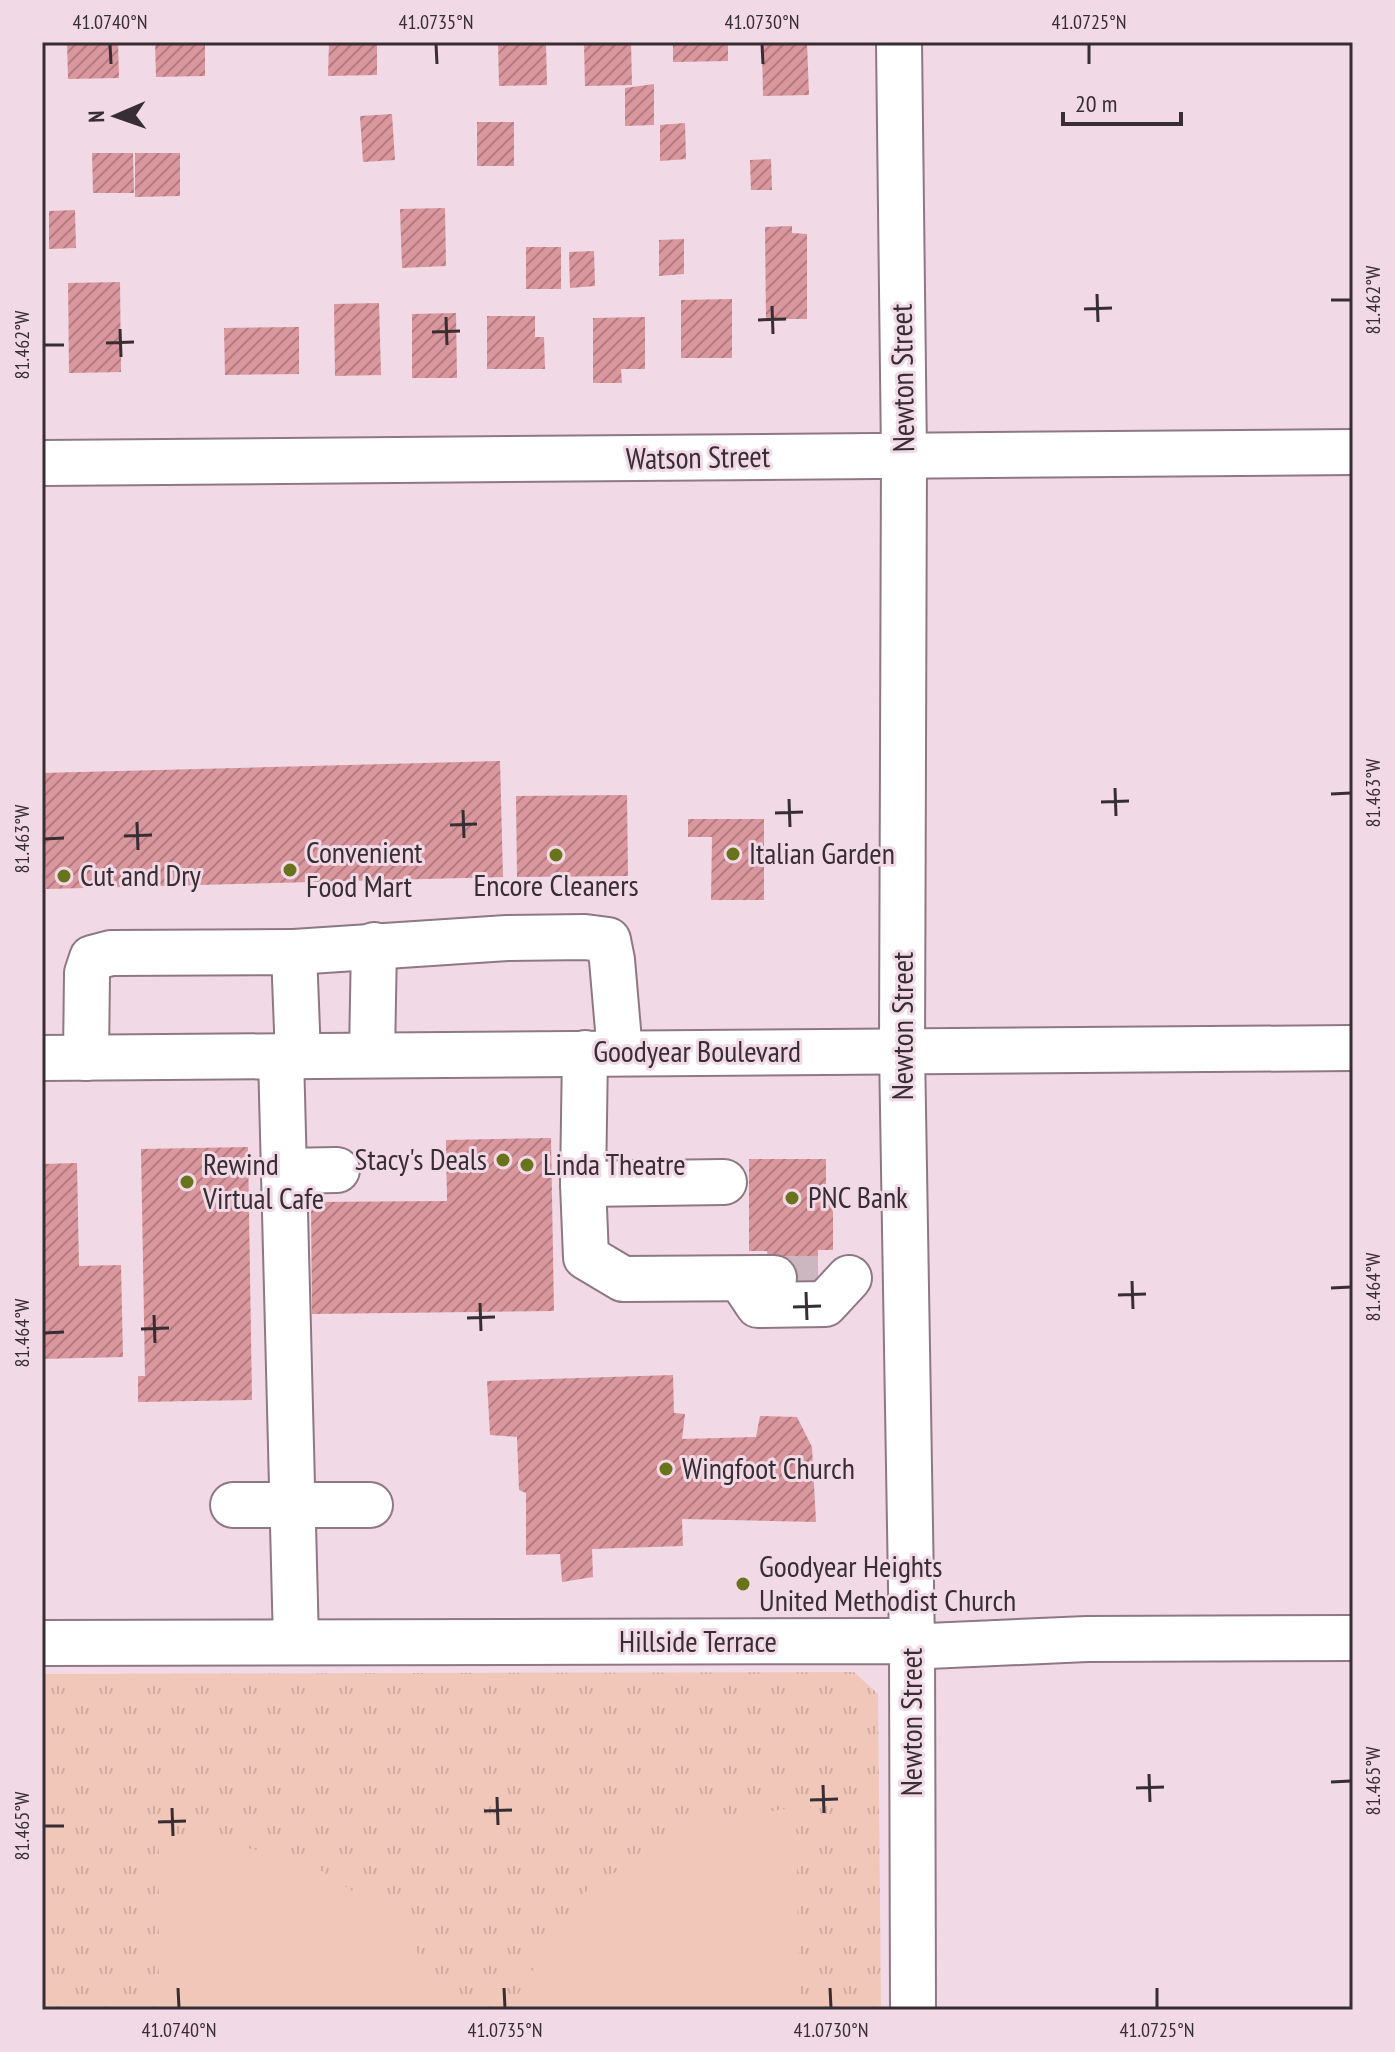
<svg xmlns="http://www.w3.org/2000/svg" width="1395" height="2052" font-family="'PT Sans Narrow',sans-serif">
  <style>
    .park { fill: url(#park-tufts) }
    .pitch { fill: #f1c7ba }
    .building { fill: url(#building-hatch) }
    .lines { fill: none; stroke-linecap: round; stroke-linejoin: round }
    .minor-tunnel { stroke: #ccb7c1; stroke-width: 44; stroke-dasharray: 44 22; stroke-linecap: butt }
    .minor-casing { stroke: #8e7883; stroke-width: 48 }
    .minor { stroke: #fff; stroke-width: 44 }
    .ticks { fill: none; stroke: #372e33; stroke-width: 3 }
    .poi-dot { fill: #69731c; stroke: #f1d9e5; stroke-width: 3 }
    .labels { text-anchor: middle; stroke-width: 6; stroke-linejoin: round; paint-order: stroke }
    .street-label { font-size: 30px; fill: #372e33; stroke: #f1d9e5 }
    .poi-label { font-size: 30px; fill: #372e33; stroke: #f1d9e5; text-anchor: start }
    .neatline { fill: none; stroke: #372e33; stroke-width: 3 }
    .ticks-label { font-size: 20px; text-anchor: middle; fill: #372e33 }
  </style>
  <defs>
    <pattern id="park-tufts" width="24" height="20" patternUnits="userSpaceOnUse" patternTransform="scale(2)"><rect width="24" height="20" fill="#f1c7ba"/><path d="M3 7l-1-3M5 7V3M7 7l1-3M15 17l-1-3M17 17v-4M19 17l1-3" fill="none" stroke="#cfaba0"/></pattern>
    <pattern id="building-hatch" width="6" height="6" patternUnits="userSpaceOnUse" patternTransform="scale(2)"><rect width="6" height="6" fill="#da979e"/><path d="M-1 1l2-2M0 6l6-6M5 7l2-2" fill="none" stroke="#b27c81"/></pattern>
  </defs>
  <rect width="100%" height="100%" fill="#f1d9e5"/>
  <!-- park -->
  <polygon class="park" points="854,1672 878,1694 881,2010 42,2010 42,1674"/>
  <!-- pitch -->
  <g class="pitch">
    <polygon points="796,1807 799,2010 510,2010 511,2005 579,1896 688,1825"/>
    <polygon points="196,1838 303,1859 402,1923 448,2010 159,2010 159,1847"/>
  </g>
  <!-- building -->
  <g class="building">
    <polygon points="67,42 118,42 119,78 68,79"/>
    <polygon points="155,42 205,42 205,76 156,77"/>
    <polygon points="329,42 377,42 377,75 328,76"/>
    <polygon points="498,42 546,42 547,85 499,86"/>
    <polygon points="584,42 631,42 632,85 585,86"/>
    <polygon points="673,42 728,42 728,61 673,62"/>
    <polygon points="762,42 807,42 809,95 763,96"/>
    <polygon points="654,84 654,125 625,126 625,88"/>
    <polygon points="392,114 395,160 363,162 360,116"/>
    <rect x="477" y="122" width="37" height="44"/>
    <polygon points="685,123 686,159 660,161 660,125"/>
    <polygon points="92,153 133,153 134,193 93,193"/>
    <polygon points="135,153 180,153 180,196 135,197"/>
    <polygon points="771,159 772,190 751,190 750,160"/>
    <polygon points="445,208 446,266 402,268 400,209"/>
    <polygon points="75,210 76,248 49,249 49,211"/>
    <polygon points="792,226 792,233 807,234 807,319 766,319 765,227"/>
    <polygon points="684,239 684,274 659,276 659,240"/>
    <rect x="526" y="247" width="35" height="42"/>
    <polygon points="594,251 595,286 570,288 569,252"/>
    <polygon points="120,282 121,372 69,373 68,283"/>
    <polygon points="732,299 732,358 681,358 681,300"/>
    <polygon points="379,303 381,375 335,376 334,304"/>
    <polygon points="456,313 457,378 412,378 412,314"/>
    <polygon points="487,316 535,316 535,337 544,337 545,369 487,369"/>
    <polygon points="645,317 645,369 621,369 622,383 593,383 593,318"/>
    <polygon points="299,327 299,374 225,375 224,328"/>
    <polygon points="500,761 503,877 46,889 42,773"/>
    <polygon points="627,795 628,876 517,877 516,796"/>
    <polygon points="688,819 764,819 764,900 711,900 712,837 688,837"/>
    <polygon points="551,1138 554,1311 312,1314 311,1202 447,1201 446,1140"/>
    <polygon points="248,1147 252,1400 138,1402 138,1376 145,1376 141,1149"/>
    <polygon points="749,1159 826,1159 826,1195 833,1195 833,1250 818,1250 818,1294 774,1295 767,1251 749,1251"/>
    <polygon points="77,1163 79,1266 121,1265 123,1357 42,1359 42,1164"/>
    <polygon points="673,1375 674,1413 685,1414 682,1439 756,1437 760,1416 797,1417 812,1447 816,1522 682,1519 683,1546 592,1549 593,1577 562,1582 560,1554 526,1555 526,1493 519,1490 517,1437 490,1435 487,1381"/>
  </g>
  <g class="lines">
    <!-- minor-tunnel -->
    <polyline class="minor-tunnel" points="774,1278 818,1278"/>
    <defs>
      <g id="minor">
        <polyline points="899,42 904,455 902,1050 912,1645 913,2010"/>
        <polyline points="42,463 1353,452"/>
        <polyline points="294,952 507,938 585,937 608,940 612,960 620,1053"/>
        <polyline points="585,1053 583,1184 724,1182"/>
        <polyline points="372,1055 374,945"/>
        <polyline points="281,1056 296,1642"/>
        <polyline points="42,1058 1353,1048"/>
        <polyline points="86,1058 87,973 92,958 111,953 294,952 298,1056"/>
        <polyline points="284,1171 337,1170"/>
        <polyline points="583,1184 586,1257 623,1279 774,1278"/>
        <polyline points="742,1281 758,1305 825,1304 849,1278"/>
        <polyline points="233,1505 370,1505"/>
        <polyline points="42,1643 893,1641 928,1646 1087,1639 1353,1638"/>
      </g>
    </defs>
    <!-- minor casing -->
    <use href="#minor" class="minor-casing"/>
    <!-- minor -->
    <use href="#minor" class="minor"/>
  </g>
  <!-- ticks -->
  <path class="ticks" d="M110 44 111 64M436 44 437 64M762 44 763 64M1089 44V64M1097 294 1098 322M1331 300H1351M772 306 773 334M1084 309 1112 308M446 317 447 345M758 320 786 319M120 329 121 357M432 332 460 331M106 343 134 342M44 345H64M1115 788 1116 816M1331 794 1351 793M789 799 790 827M1101 802 1129 801M463 810 464 838M775 813 803 812M137 822 138 850M450 825 477 824M124 836 152 835M44 839 64 838M1132 1281 1133 1309M1331 1288 1351 1287M806 1292 807 1320M1118 1295 1146 1294M480 1303 481 1331M793 1307 821 1306M154 1315 155 1343M467 1318 495 1317M141 1329 169 1328M44 1333 64 1332M1149 1774 1150 1802M1331 1782 1351 1781M823 1785 824 1813M1136 1788 1164 1787M497 1797 498 1825M810 1800 838 1799M172 1808 173 1836M484 1811 512 1810M158 1822 186 1821M44 1826H64M178 1988 179 2008M504 1988 505 2008M830 1988 831 2008M1157 1988V2008"/>
  <!-- markers -->
  <g class="poi-dot">
    <circle cx="733" cy="854" r="8"/>
    <circle cx="556" cy="855" r="8"/>
    <circle cx="290" cy="870" r="8"/>
    <circle cx="64" cy="876" r="8"/>
    <circle cx="503" cy="1160" r="8"/>
    <circle cx="527" cy="1165" r="8"/>
    <circle cx="187" cy="1182" r="8"/>
    <circle cx="792" cy="1198" r="8"/>
    <circle cx="666" cy="1469" r="8"/>
    <circle cx="743" cy="1584" r="8"/>
  </g>
  <g class="labels">
    <!-- street labels -->
    <g class="street-label">
      <text transform="translate(903 378) rotate(-91)" y="10">Newton Street</text>
      <text transform="translate(698 458) rotate(-1)" y="10">Watson Street</text>
      <text transform="translate(903 1026) rotate(-90)" y="10">Newton Street</text>
      <text x="697" y="1062">Goodyear Boulevard</text>
      <text x="698" y="1652">Hillside Terrace</text>
      <text transform="translate(912 1722) rotate(-90)" y="10">Newton Street</text>
    </g>
    <!-- poi labels -->
    <g class="poi-label">
      <text x="306" y="863">Convenient<tspan x="306" dy="34">Food Mart</tspan></text>
      <text x="749" y="864">Italian Garden</text>
      <text x="80" y="886">Cut and Dry</text>
      <text x="556" y="896" text-anchor="middle">Encore Cleaners</text>
      <text x="487" y="1170" text-anchor="end">Stacy's Deals</text>
      <text x="203" y="1175">Rewind<tspan x="203" dy="34">Virtual Cafe</tspan></text>
      <text x="543" y="1175">Linda Theatre</text>
      <text x="808" y="1208">PNC Bank</text>
      <text x="682" y="1479">Wingfoot Church</text>
      <text x="759" y="1577">Goodyear Heights<tspan x="759" dy="34">United Methodist Church</tspan></text>
    </g>
  </g>
  <!-- border -->
  <rect width="1395" height="2052" fill="none" stroke="#f1d9e5" stroke-width="88"/>
  <!-- north arrow -->
  <g transform="translate(116 116) rotate(268)" stroke="#f1d9e5" stroke-width="6" paint-order="stroke">
  <path d="M0-6L14 30L0 20L-14 30Z" fill="#372e33"/>
  <text y="-12" font-size="22" font-weight="bold" text-anchor="middle" fill="#372e33">N</text>
  </g>
  <!-- scale -->
  <path d="M1063 112v12h118v-12" fill="none" stroke="#372e33" stroke-width="4"/>
  <text x="1075" y="112" font-size="24" fill="#372e33" stroke="#f1d9e5" stroke-width="6" paint-order="stroke">20 m</text>
  <rect x="44" y="44" width="1307" height="1964" class="neatline"/>
  <g class="ticks-label">
    <text x="110" y="29">41.0740°N</text>
    <text x="436" y="29">41.0735°N</text>
    <text x="762" y="29">41.0730°N</text>
    <text x="1089" y="29">41.0725°N</text>
    <text transform="translate(1373 300) rotate(-90)" y="7">81.462°W</text>
    <text transform="translate(22 345) rotate(-90)" y="7">81.462°W</text>
    <text transform="translate(1373 793) rotate(-90)" y="7">81.463°W</text>
    <text transform="translate(22 839) rotate(-90)" y="7">81.463°W</text>
    <text transform="translate(1373 1287) rotate(-90)" y="7">81.464°W</text>
    <text transform="translate(22 1333) rotate(-90)" y="7">81.464°W</text>
    <text transform="translate(1373 1781) rotate(-90)" y="7">81.465°W</text>
    <text transform="translate(22 1826) rotate(-90)" y="7">81.465°W</text>
    <text x="179" y="2037">41.0740°N</text>
    <text x="505" y="2037">41.0735°N</text>
    <text x="831" y="2037">41.0730°N</text>
    <text x="1157" y="2037">41.0725°N</text>
  </g>
</svg>
